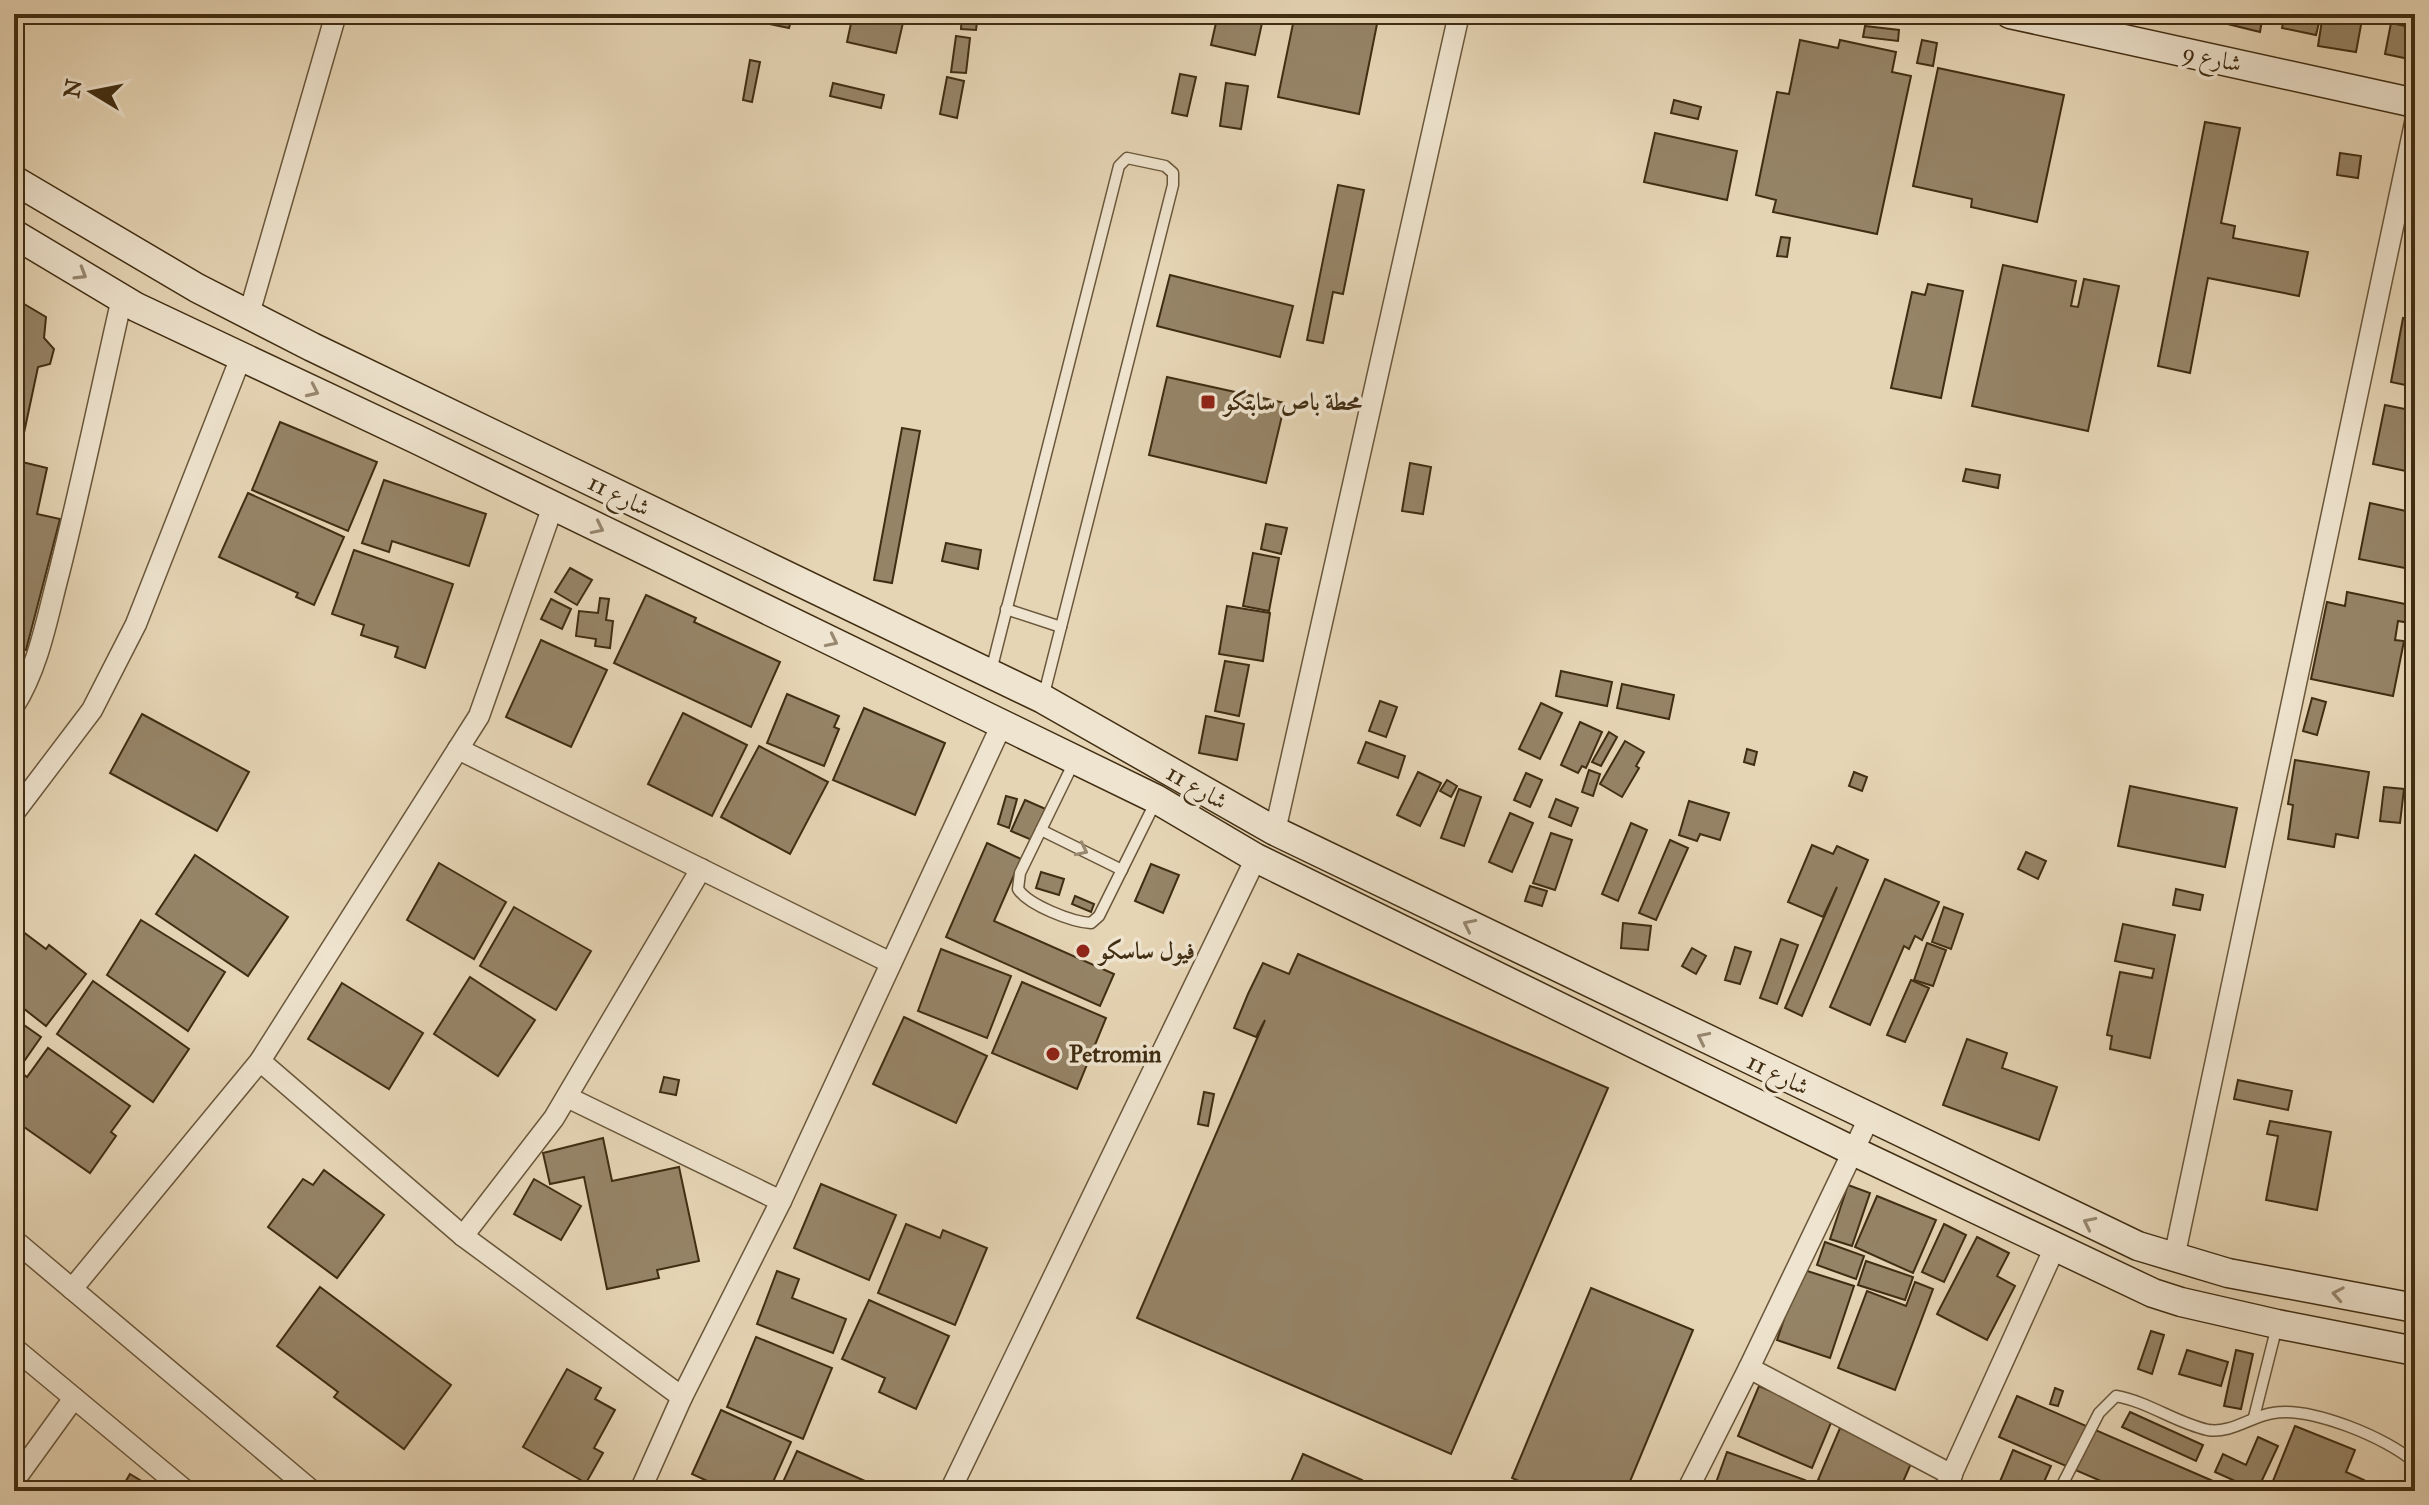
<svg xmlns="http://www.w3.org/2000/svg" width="2429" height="1505" font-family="'IM FELL Great Primer',Amiri,serif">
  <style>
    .building { fill: #968467; stroke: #402d12; stroke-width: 2 }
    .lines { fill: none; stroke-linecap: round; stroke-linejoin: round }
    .lane-casing { stroke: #6a573b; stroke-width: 13 }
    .street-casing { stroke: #6a573b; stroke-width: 23 }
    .secondary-casing { stroke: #402d12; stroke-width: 31 }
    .lane { stroke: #efe4cf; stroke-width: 10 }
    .street { stroke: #efe4cf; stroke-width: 20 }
    .secondary { stroke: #efe4cf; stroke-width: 28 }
    .oneway { stroke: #988870 }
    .poi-dot { fill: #8f2418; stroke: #efe4cf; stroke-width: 3 }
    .labels { text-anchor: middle; stroke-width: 7; stroke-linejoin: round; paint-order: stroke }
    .street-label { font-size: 24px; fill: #402d12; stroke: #efe4cf }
    .poi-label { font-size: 24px; font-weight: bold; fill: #402d12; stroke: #efe4cf; text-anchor: start }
  </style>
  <rect width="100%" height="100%" fill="#e6d5b5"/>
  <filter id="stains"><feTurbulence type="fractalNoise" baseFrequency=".0025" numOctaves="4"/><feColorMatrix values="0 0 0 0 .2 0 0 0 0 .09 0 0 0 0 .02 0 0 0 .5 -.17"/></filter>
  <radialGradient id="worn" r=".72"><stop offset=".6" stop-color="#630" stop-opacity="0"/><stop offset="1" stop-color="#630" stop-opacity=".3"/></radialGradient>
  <!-- building -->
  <g class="building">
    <polygon points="737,14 793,14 789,28 736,17"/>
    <polygon points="853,14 905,14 896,53 847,42"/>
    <polygon points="962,14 978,14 976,30 961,29"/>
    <polygon points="1218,14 1264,14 1255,55 1211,45"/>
    <polygon points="1295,14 1379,14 1359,114 1278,97"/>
    <polygon points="1687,14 1733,14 1732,20 1702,14 1700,23 1686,20"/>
    <polygon points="2187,14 2263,14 2260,32"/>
    <polygon points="2285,14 2321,14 2316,35 2282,28"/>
    <polygon points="2323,14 2363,14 2356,52 2318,46"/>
    <polygon points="2391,23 2415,28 2409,59 2385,54"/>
    <polygon points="1865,26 1899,30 1898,41 1863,37"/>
    <polygon points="956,36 970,38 966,73 951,72"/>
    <polygon points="1800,40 1838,48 1840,40 1896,52 1892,72 1911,76 1877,234 1773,212 1776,200 1756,195 1777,92 1789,94"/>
    <polygon points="1922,40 1937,43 1933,66 1917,63"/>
    <polygon points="750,60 760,62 752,102 743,100"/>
    <polygon points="1938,68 2064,95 2037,222 1971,207 1972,199 1913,186"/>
    <polygon points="1180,74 1196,77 1187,116 1172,113"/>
    <polygon points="947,77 964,81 957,118 940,114"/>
    <polygon points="833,83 884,95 881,108 830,96"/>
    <polygon points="1226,83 1248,86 1241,129 1220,126"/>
    <polygon points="1674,100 1701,107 1698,119 1671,113"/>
    <polygon points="2205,122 2240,128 2221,223 2235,226 2233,238 2308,252 2299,296 2208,278 2190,373 2158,366"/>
    <polygon points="1655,133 1737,151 1727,200 1644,182"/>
    <polygon points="2340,153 2361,156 2358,178 2337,175"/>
    <polygon points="1338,185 1364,190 1343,294 1333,292 1323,343 1307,340"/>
    <polygon points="1781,237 1790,238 1787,257 1777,256"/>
    <polygon points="2003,265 2076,281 2071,306 2078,307 2084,279 2119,286 2088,431 1972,406"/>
    <polygon points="1170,275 1293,306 1280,357 1157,326"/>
    <polygon points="1928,284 1963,291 1941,398 1891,388 1912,292 1925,295"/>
    <polygon points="14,298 46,317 44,338 54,349 50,364 38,367 18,461 47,468 37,514 60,519 26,650 14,649"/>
    <polygon points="2403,318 2415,321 2415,387 2391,382"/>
    <polygon points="1167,377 1285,403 1266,483 1149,455"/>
    <polygon points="2385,405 2415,411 2415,473 2373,464"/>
    <polygon points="280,422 377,462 348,531 252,490"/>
    <polygon points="902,428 920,431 892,583 874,580"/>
    <polygon points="1410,463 1431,467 1423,514 1402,511"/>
    <polygon points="1966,469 2000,475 1998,488 1963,481"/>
    <polygon points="384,480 486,514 469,566 392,541 389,552 362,543"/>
    <polygon points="248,493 344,537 314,605 296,597 298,593 219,557"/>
    <polygon points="2370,503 2415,513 2415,570 2359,559"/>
    <polygon points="1266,524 1287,528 1281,554 1261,549"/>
    <polygon points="946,543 981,550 978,569 942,561"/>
    <polygon points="354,550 453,584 425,668 395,657 398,647 361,635 364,625 332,614"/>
    <polygon points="1253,553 1279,558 1269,611 1243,606"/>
    <polygon points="570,568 592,580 577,605 555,592"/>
    <polygon points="2347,592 2415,606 2415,624 2398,621 2395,640 2404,641 2393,696 2311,679 2327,602 2345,606"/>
    <polygon points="646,595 696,618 694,622 780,662 751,727 614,663"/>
    <polygon points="600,598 609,599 606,620 613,621 610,648 595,646 596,639 576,636 579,611 598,613"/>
    <polygon points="551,599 571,609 562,629 541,619"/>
    <polygon points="1227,606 1270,613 1263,661 1219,654"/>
    <polygon points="541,640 607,670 571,747 506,717"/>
    <polygon points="1225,661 1249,665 1239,716 1215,711"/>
    <polygon points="1561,671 1612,682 1607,706 1556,696"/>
    <polygon points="1622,684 1674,695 1669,719 1617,708"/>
    <polygon points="787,694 839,716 834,727 839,729 824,766 767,743"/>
    <polygon points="2312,698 2326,702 2317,735 2303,731"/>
    <polygon points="1380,701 1397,707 1386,737 1369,731"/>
    <polygon points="1541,703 1562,713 1540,759 1519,749"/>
    <polygon points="864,708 945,743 915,815 833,780"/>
    <polygon points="683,713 747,745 712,816 648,784"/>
    <polygon points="142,714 249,772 217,831 110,773"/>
    <polygon points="1206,716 1244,724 1237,760 1199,753"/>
    <polygon points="1580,722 1602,732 1586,768 1582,766 1578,773 1561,765"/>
    <polygon points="1609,732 1617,737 1601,766 1592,762"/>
    <polygon points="1625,741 1644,752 1636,766 1639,768 1622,797 1600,784"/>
    <polygon points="1366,742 1405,756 1398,778 1358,763"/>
    <polygon points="759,746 828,782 790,854 721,817"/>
    <polygon points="1747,749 1757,752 1754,765 1744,762"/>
    <polygon points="2295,760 2369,772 2358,838 2336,834 2334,847 2288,839 2293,805 2288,804"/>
    <polygon points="1589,770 1600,774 1593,796 1582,792"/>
    <polygon points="1418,772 1441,783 1420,826 1397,815"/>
    <polygon points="1854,772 1867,777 1862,791 1849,786"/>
    <polygon points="1526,773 1542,780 1530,807 1514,800"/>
    <polygon points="1447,780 1457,786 1451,797 1440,791"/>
    <polygon points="2130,786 2237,808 2225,867 2118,846"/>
    <polygon points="2384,787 2404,789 2400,823 2380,821"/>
    <polygon points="1459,789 1481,797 1464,846 1441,838"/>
    <polygon points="1006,796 1017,799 1009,828 998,824"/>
    <polygon points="1556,799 1578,808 1571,826 1549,817"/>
    <polygon points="1025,800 1048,810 1034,841 1011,831"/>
    <polygon points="1689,801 1729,813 1720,840 1700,834 1697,841 1679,835"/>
    <polygon points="1510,813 1533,823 1512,872 1489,862"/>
    <polygon points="1631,823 1647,830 1618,901 1602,894"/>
    <polygon points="1551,833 1572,840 1555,890 1533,883"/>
    <polygon points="1670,840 1688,848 1656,920 1639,913"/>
    <polygon points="987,843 1021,859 994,921 1114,974 1100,1006 946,937"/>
    <polygon points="1812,845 1833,854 1837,846 1868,860 1802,1016 1785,1008 1837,887 1823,917 1788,902"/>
    <polygon points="2026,852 2046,861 2038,879 2018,869"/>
    <polygon points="195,855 288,917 248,976 156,914"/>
    <polygon points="439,863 506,902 474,959 407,920"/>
    <polygon points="1151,864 1179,875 1163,913 1135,901"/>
    <polygon points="1041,872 1064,879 1059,895 1036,888"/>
    <polygon points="1885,879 1939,902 1922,940 1915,936 1909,949 1904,946 1870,1025 1830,1007"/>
    <polygon points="1530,886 1547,891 1542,906 1525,901"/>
    <polygon points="2176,889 2203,895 2200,910 2173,905"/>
    <polygon points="1075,896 1094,904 1091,912 1072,904"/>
    <polygon points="514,907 591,951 556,1010 480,966"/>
    <polygon points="1944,907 1963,914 1951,949 1932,942"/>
    <polygon points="141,920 225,972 188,1031 107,975"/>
    <polygon points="1623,923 1651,926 1648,950 1621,948"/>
    <polygon points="2123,924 2175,935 2150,1058 2110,1049 2112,1036 2107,1035 2120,972 2152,978 2154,969 2115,961"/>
    <polygon points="14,925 46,949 49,945 86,974 46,1026 14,1001"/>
    <polygon points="1781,939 1798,945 1777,1004 1760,998"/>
    <polygon points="1927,943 1946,950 1933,986 1914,980"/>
    <polygon points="1735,947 1751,952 1740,984 1725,980"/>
    <polygon points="1692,948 1706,956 1696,974 1682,966"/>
    <polygon points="941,949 1011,976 987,1038 918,1011"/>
    <polygon points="1298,954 1608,1088 1451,1454 1137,1318 1265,1020 1256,1037 1234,1028 1248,994 1263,963 1289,974"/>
    <polygon points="470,977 535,1020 498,1076 434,1034"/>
    <polygon points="1911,980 1929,988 1905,1042 1887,1035"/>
    <polygon points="93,981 189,1049 153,1102 57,1034"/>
    <polygon points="1022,982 1106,1018 1077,1089 992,1053"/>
    <polygon points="342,983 423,1033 389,1089 308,1039"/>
    <polygon points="904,1017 987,1056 956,1123 873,1084"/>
    <polygon points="14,1018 41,1037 18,1070 27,1077 48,1048 130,1106 111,1132 116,1136 90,1173 14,1120"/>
    <polygon points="1967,1039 2007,1053 2002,1068 2057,1087 2039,1140 1943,1105"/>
    <polygon points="664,1077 679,1080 676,1095 660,1092"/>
    <polygon points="2238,1080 2292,1091 2288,1110 2234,1099"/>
    <polygon points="1204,1092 1214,1094 1208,1126 1198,1124"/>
    <polygon points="2270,1121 2331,1132 2317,1210 2266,1200 2278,1136 2267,1134"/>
    <polygon points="603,1138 612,1181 679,1167 699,1261 657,1270 659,1278 607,1289 584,1177 550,1184 543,1153"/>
    <polygon points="324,1170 384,1215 337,1278 268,1227 303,1179 313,1185"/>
    <polygon points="534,1179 581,1206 561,1240 514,1214"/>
    <polygon points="821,1184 896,1215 869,1280 794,1248"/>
    <polygon points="1848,1185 1870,1193 1852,1246 1830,1239"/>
    <polygon points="1877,1196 1936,1220 1913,1273 1855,1247"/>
    <polygon points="906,1224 940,1238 943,1230 987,1248 955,1325 878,1293"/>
    <polygon points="1944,1224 1966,1235 1944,1282 1922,1272"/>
    <polygon points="1977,1237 2009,1253 1997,1276 2015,1286 1987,1340 1937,1314"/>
    <polygon points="1825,1242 1864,1256 1856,1279 1817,1265"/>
    <polygon points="1866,1261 1913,1277 1905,1300 1858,1285"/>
    <polygon points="1801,1269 1854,1286 1830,1358 1777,1340"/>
    <polygon points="777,1271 799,1279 792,1298 846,1319 833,1353 757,1324"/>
    <polygon points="1915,1282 1933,1289 1895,1390 1838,1368 1867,1291 1906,1306"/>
    <polygon points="320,1287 451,1385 404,1449 334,1397 338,1392 277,1346"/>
    <polygon points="1591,1288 1693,1330 1626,1491 1542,1491 1512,1478"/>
    <polygon points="869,1300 949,1336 916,1409 879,1392 885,1378 842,1359"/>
    <polygon points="2151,1331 2164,1335 2152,1374 2138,1369"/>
    <polygon points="756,1337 832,1368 803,1439 727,1407"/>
    <polygon points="2187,1350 2228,1362 2221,1386 2179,1374"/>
    <polygon points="2236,1350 2253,1354 2241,1409 2224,1406"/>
    <polygon points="567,1369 601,1388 595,1399 615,1410 594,1448 603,1453 586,1483 523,1447"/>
    <polygon points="1759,1386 1833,1418 1812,1468 1738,1436"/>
    <polygon points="2055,1388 2063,1391 2058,1406 2050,1404"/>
    <polygon points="2017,1396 2236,1491 2124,1491 1999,1437"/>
    <polygon points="721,1410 791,1442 769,1491 729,1491 692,1474"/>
    <polygon points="2130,1412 2203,1445 2196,1461 2122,1427"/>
    <polygon points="2295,1426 2355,1450 2346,1472 2364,1480 2360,1491 2269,1491"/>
    <polygon points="1840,1428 1913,1459 1899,1491 1843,1491 1818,1480"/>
    <polygon points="2258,1437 2278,1446 2257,1491 2215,1472 2223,1454 2246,1465"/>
    <polygon points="2013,1450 2051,1466 2040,1491 1996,1491"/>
    <polygon points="797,1451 872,1484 869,1491 779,1491"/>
    <polygon points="1727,1452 1805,1480 1801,1491 1713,1491"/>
    <polygon points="1303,1454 1362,1480 1357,1491 1287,1491"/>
    <polygon points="130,1474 158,1491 120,1491"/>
  </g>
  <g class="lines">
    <defs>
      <g id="lane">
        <polyline points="1006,609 1061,627"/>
        <polyline points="991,671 1119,166 1127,158 1165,166 1173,173 1173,185 1043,698"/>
        <path d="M1075 760 1020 873 1018 889C1028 905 1072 922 1091 923L1099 916 1156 801"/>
        <polyline points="1041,830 1122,870"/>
        <polyline points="2254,1417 2277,1326"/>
        <path d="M2059 1491 2099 1413 2116 1396C2149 1402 2176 1423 2208 1430 2230 1434 2252 1416 2273 1413 2310 1406 2388 1438 2415 1463"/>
      </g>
      <g id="street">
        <polyline points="249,314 336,14"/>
        <path d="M14 706C39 666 47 618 59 573 82 482 101 390 122 298"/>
        <polyline points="458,749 891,963"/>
        <polyline points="14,813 92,710 136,624 241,357"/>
        <polyline points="1275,831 1459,14"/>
        <polyline points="260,1061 463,1236 682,1397"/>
        <polyline points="567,1097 781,1201"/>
        <polyline points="463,1236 554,1118 701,869"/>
        <polyline points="14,1240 312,1491"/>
        <polyline points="2174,1258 2415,123"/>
        <polyline points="72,1289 260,1061 479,716 553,506"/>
        <polyline points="14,1348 186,1491"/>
        <polyline points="1749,1368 1952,1475"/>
        <polyline points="14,1481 74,1398"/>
        <polyline points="640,1491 682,1397 781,1201 1002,724"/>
        <polyline points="950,1491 1256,858"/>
        <polyline points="1687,1491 1749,1368 1869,1118"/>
        <polyline points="1944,1491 2055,1247"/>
      </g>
      <g id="secondary">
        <polyline points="2010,14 2415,103"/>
        <polyline points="14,180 197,288 312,347 1043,699 1275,831 2138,1246 2228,1273 2415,1308"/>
        <polyline points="14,234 136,307 416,439 1156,799 1256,858 1851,1150 2153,1293 2181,1302 2277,1324 2415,1351"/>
      </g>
    </defs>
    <!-- lane casing -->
    <use href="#lane" class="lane-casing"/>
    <!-- street casing -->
    <use href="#street" class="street-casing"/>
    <!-- secondary casing -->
    <use href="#secondary" class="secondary-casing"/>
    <!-- lane -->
    <use href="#lane" class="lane"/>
    <!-- street -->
    <use href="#street" class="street"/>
    <!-- secondary -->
    <use href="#secondary" class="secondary"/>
  </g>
  <!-- one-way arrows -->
  <defs><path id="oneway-chevron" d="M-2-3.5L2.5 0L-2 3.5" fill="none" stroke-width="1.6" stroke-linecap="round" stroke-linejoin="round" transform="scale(2)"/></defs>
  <g class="oneway">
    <use href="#oneway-chevron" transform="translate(81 274) rotate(31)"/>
    <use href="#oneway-chevron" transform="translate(313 391) rotate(25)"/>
    <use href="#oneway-chevron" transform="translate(598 528) rotate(26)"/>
    <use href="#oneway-chevron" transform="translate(832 641) rotate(26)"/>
    <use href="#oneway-chevron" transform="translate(1082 850) rotate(26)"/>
    <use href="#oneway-chevron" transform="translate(1469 925) rotate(-154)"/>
    <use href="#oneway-chevron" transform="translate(1703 1038) rotate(-154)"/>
    <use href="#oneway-chevron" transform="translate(2089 1223) rotate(-154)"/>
    <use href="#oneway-chevron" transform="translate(2338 1294) rotate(-170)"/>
  </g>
  <!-- markers -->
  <g class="poi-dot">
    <rect x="1200" y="394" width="16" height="16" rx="4"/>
    <circle cx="1083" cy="951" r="8"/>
    <circle cx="1053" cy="1054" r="8"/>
  </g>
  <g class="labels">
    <!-- street labels -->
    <g class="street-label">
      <text transform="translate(2212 58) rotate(12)" y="8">شارع 9</text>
      <text transform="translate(619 495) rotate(26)" y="8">شارع 11</text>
      <text transform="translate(1197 787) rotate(30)" y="8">شارع 11</text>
      <text transform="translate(1778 1074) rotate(26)" y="8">شارع 11</text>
    </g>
    <!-- poi labels -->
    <g class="poi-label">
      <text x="1224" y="410">محطة باص سابتكو</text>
      <text x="1099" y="959">فيول ساسكو</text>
      <text x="1069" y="1062">Petromin</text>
    </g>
  </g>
  <!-- margin -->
  <rect width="2429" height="1505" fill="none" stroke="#e6d5b5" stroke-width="48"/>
  <rect x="16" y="16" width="2397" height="1473" fill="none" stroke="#402d12" stroke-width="4"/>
  <rect x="24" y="24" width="2381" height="1457" fill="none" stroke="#402d12" stroke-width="2"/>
  <!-- north arrow -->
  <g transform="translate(92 92) rotate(280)" stroke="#efe4cf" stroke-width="6" paint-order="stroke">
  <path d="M0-6L14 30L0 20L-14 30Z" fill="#402d12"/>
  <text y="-12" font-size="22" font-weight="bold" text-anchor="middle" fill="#402d12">N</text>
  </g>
  <rect width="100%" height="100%" filter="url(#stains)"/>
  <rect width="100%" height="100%" fill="url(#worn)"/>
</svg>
